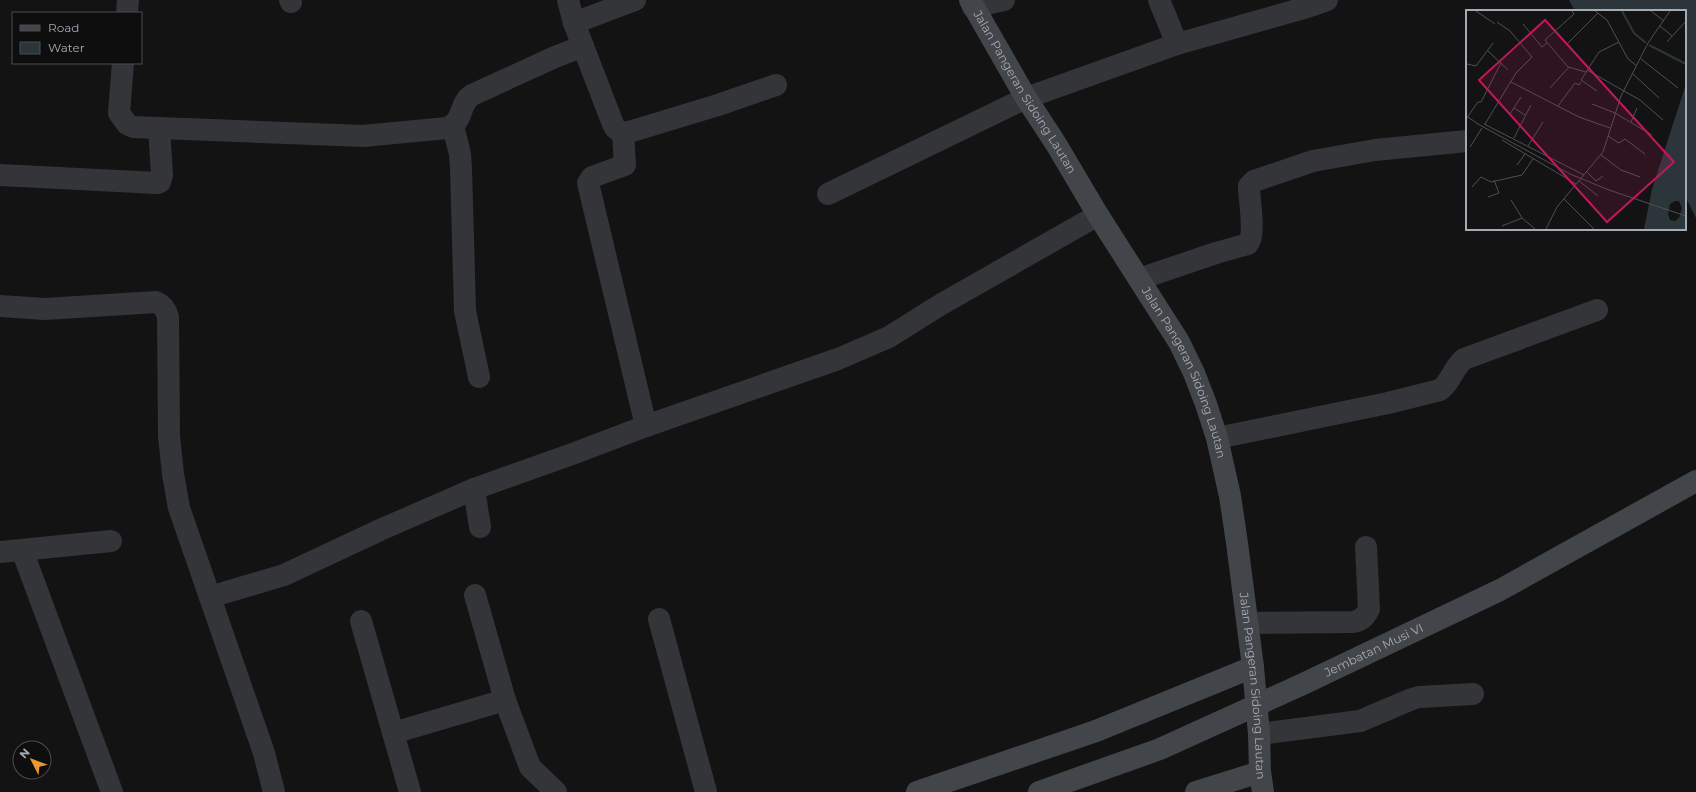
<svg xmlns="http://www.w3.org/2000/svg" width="1696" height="792" font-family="Montserrat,sans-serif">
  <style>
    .water { fill: #2c353a }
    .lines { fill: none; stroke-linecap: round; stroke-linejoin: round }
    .street { stroke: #343539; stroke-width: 22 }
    .secondary { stroke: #424549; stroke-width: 22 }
    .secondary-bridge { stroke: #424549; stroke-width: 22 }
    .labels { text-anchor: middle; stroke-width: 3.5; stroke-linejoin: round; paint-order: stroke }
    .street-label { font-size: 12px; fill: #a5abb4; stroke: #0e0e0f }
    .inset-river { fill: none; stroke: #2c353a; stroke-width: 2 }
    .inset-road { fill: none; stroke: #4d5054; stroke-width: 1 }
    .view { fill: #c2185b; fill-opacity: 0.15; stroke: #c2185b; stroke-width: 2 }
    .inset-edge { fill: none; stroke: #a5abb4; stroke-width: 2 }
  </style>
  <rect width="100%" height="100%" fill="#131314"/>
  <!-- water -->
  <polygon class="water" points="1569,0 1696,0 1696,218 1685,196 1685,11 1575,11"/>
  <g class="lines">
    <!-- street -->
    <g class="street">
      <polyline points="290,0 291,2"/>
      <path d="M568 0 574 23 613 124C616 131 621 133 629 132L718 105 776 85"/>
      <polyline points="1159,0 1177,44"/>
      <polyline points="973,7 1004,0"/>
      <polyline points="127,13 128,0"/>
      <polyline points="574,23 635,0"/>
      <path d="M123 63 119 113 127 124 133 127 363 136 447 128C465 121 458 104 472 95L555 57 583 46"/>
      <polyline points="453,126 460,154 461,169 465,311 479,377"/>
      <polyline points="623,133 625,165 592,177 588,183 646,426"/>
      <polyline points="0,175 157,183 160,182 162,175 159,128"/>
      <polyline points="828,194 1026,98 1177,44 1304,8 1327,0"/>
      <path d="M1139 279 1216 253 1248 244C1256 234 1249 200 1249 186L1254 181 1313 161 1375 150 1467 141"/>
      <path d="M0 306 45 309 156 302C163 305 166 309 168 317L169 436 173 474 179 508 264 753 274 792"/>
      <path d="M1217 438 1388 403 1440 390C1451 382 1453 368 1464 359L1597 310"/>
      <polyline points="474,489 480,527"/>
      <polyline points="22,550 112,792"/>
      <polyline points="0,552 111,541"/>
      <polyline points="475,595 505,700 530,767 556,792"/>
      <polyline points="210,597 284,575 380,530 474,489 575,453 646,426 838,359 889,337 940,305 1098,215"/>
      <polyline points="659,619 706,792"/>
      <polyline points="361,621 410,792"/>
      <path d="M1248 623 1353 622C1362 620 1365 617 1369 609L1366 547"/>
      <polyline points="393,733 505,700"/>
      <polyline points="1259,734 1360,721 1412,699 1419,697 1473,694"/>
    </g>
    <!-- secondary -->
    <g class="secondary">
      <path id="s1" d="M970 0 1026 98 1056 144 1098 215 1179 342 1194 373 1206 404 1217 438 1230 496 1237 543 1253 667 1259 734 1260 772 1263 792"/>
      <polyline points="917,792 1096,731 1253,667"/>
      <polyline points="1196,792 1260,772"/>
    </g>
    <!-- secondary-bridge -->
    <path class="secondary-bridge" id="s2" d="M1039 792 1160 749 1303 684 1500 590 1696 481"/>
  </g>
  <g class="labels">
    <!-- street labels -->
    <g class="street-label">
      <text dy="4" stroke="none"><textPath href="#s1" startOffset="107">Jalan Pangeran Sidoing Lautan</textPath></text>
      <text dy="4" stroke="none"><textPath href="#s1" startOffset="431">Jalan Pangeran Sidoing Lautan</textPath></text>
      <text dy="4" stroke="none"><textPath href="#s2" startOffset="364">Jembatan Musi VI</textPath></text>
      <text dy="4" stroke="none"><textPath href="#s1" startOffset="755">Jalan Pangeran Sidoing Lautan</textPath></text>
    </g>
  </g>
  <!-- overview -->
  <g transform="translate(1466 10)">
    <rect width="220" height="220" fill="#131314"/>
    <path d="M220 74V219H178L186 179ZM209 191H213L216 198 213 208 209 211 204 210 202 204 204 194Z" fill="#2c353a" fill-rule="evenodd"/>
    <path class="inset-river" d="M156 1 168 23 180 33M183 35 220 54"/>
    <path class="inset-road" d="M10 1 29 14M106 1 108 4 79 30 102 57 120 62M129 1 141 10 162 49 171 56M185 1 198 11M57 14 76 37 81 33M194 16 206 26M201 32 220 11M101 34 132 3M22 41 42 60M175 49 212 78M0 57 1 54 10 56 27 33M121 60 174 90 197 110M167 64 193 88M45 72 113 107 144 118M84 78 103 57M131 81 115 70 133 42 153 32M126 94 149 103 186 125M92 96 109 73 113 75 115 72M48 98 59 105M44 104 55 87M0 106 11 113M0 109 12 92H15L35 53M165 112 171 98M10 113 104 164 143 180 220 206M18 114 118 165M19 114 50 63 66 47 44 21 31 12M142 126 153 133 159 129 179 144M48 128 65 95M36 130 110 174M62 136 77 112M4 137 16 118M135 145 155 160 174 167M51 155 59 144M121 162 130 171 137 166M113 171 132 186M6 177 15 167 25 172 56 165 67 149M22 187 33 183 28 170M98 189 128 219M45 190 56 208 69 219M36 216 56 208M80 219 91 197 137 142 155 86 182 33 204 1"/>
    <path class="view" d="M79 10 208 152 141 212 13 70Z"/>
    <rect width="220" height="220" class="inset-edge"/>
  </g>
  <!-- legend -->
  <rect x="12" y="12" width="130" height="52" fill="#0e0e0f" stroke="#4a4d51"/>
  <rect x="20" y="25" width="20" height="6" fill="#424549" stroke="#4a4d51"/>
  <text x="48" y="32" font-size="12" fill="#a5abb4">Road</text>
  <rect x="20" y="42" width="20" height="12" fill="#2c353a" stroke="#4a4d51"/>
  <text x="48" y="52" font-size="12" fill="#a5abb4">Water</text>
  <!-- north arrow -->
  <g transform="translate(32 760) rotate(312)"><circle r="19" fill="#0e0e0f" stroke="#4a4d51"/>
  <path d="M0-3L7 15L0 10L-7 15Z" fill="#ea9735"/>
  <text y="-6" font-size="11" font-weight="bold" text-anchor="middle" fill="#a5abb4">N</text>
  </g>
</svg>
